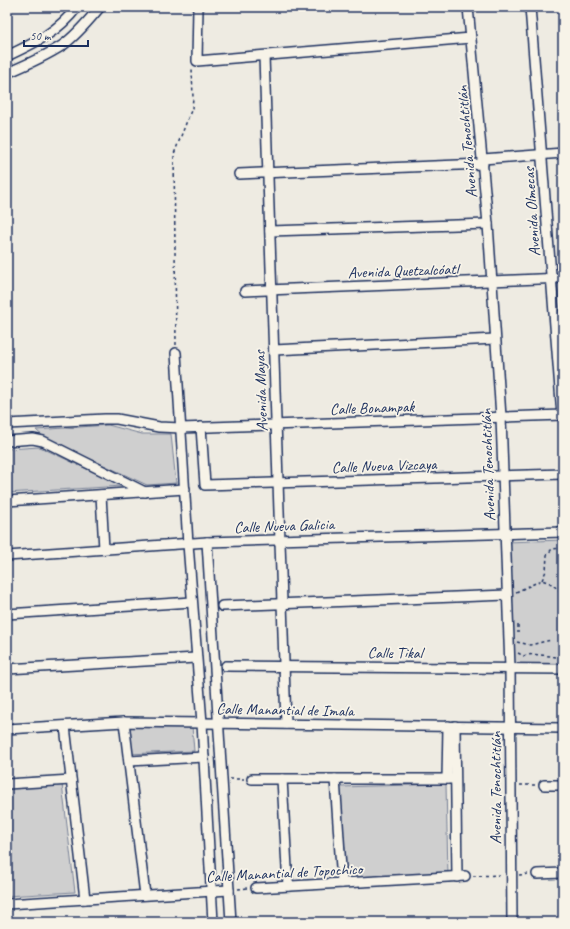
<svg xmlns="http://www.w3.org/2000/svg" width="570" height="929" font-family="Caveat,sans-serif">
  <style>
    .green { fill: #cfcfcf; stroke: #757f96 }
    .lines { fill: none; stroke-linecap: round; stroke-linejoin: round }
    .minor-casing { stroke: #1b2f5e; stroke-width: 12 }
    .path { stroke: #1b2f5e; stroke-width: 1.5; stroke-dasharray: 3 3; stroke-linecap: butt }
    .minor { stroke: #f7f3e8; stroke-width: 9 }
    .labels { text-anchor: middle; stroke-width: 3.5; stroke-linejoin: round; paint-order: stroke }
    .street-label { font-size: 16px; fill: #1b2f5e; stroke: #f7f3e8 }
  </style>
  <rect width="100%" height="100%" fill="#eeebe2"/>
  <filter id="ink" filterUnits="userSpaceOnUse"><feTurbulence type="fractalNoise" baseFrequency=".025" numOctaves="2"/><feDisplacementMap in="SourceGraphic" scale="8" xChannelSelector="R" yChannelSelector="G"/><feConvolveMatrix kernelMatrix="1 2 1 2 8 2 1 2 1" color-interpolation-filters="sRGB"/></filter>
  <g filter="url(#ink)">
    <!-- green -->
    <g class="green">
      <polygon points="108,425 142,434 171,434 176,483 147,485 45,438 36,430"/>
      <polygon points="40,447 123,486 7,493 7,449"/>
      <polygon points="563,540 563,664 511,664 507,542"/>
      <polygon points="192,726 194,751 129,754 126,727"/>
      <polygon points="62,784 75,892 7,896 7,788"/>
      <polygon points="446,784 448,875 342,878 339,787"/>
    </g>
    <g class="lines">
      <defs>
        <g id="minor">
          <polyline points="198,7 197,61 471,38"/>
          <polyline points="468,7 488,224 501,417 510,668 512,922"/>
          <polyline points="530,7 562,415"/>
          <path d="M7 56C35 43 58 32 77 7"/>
          <polyline points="264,56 286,724"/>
          <path d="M7 73C26 65 46 56 63 45 77 35 89 20 100 7"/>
          <polyline points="483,159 563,153"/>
          <polyline points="239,174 483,164"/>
          <polyline points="270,231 488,224"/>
          <polyline points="245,291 563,278"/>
          <polyline points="274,350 495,339"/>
          <polyline points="176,353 188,544 202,723 213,922"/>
          <polyline points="7,424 105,419 117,419 159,427 181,428 563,415"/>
          <polyline points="201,427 205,485 563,474"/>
          <polyline points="7,441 33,439 43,441 145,492"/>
          <polyline points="101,495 104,549"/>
          <polyline points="7,501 185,489"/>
          <polyline points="207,542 231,922"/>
          <polyline points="7,556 207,542 563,532"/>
          <polyline points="222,606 507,595"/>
          <polyline points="7,614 192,602"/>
          <polyline points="226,666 563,669"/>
          <polyline points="7,669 196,658"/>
          <polyline points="124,722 145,895"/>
          <polyline points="65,726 85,899"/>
          <polyline points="455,726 457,877"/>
          <polyline points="7,729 124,722 563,728"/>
          <polyline points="129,761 204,757"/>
          <polyline points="252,779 455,779"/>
          <polyline points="282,779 288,886"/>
          <polyline points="335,779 342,883"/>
          <polyline points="447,779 448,726"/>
          <polyline points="7,784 71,780"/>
          <polyline points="544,785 563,785"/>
          <polyline points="537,874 563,873"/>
          <polyline points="256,888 465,876"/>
          <polyline points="7,904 229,890"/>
        </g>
      </defs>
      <!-- minor casing -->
      <use href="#minor" class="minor-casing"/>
      <!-- path -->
      <g class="path">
        <polyline points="176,345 174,154 192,108 193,98 192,69"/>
        <polyline points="542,580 546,571 547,555 552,549 563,548"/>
        <polyline points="516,592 542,580 550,583 563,593"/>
        <polyline points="518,625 518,633"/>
        <polyline points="517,642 530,645 551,640"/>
        <path d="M518 653 524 656C533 652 553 657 563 658"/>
        <polyline points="230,779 244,779"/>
        <polyline points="520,785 536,785"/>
        <polyline points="519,875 529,874"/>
        <polyline points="473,876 503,875"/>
        <polyline points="238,889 248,888"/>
      </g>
      <!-- minor -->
      <use href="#minor" class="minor"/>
    </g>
  </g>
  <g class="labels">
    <!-- street labels -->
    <g class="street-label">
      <text transform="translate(466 142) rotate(-95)" y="6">Avenida Tenochtitlán</text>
      <text transform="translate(531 212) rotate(-94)" y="6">Avenida Olmecas</text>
      <text transform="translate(403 270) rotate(-2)" y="6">Avenida Quetzalcóatl</text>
      <text transform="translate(260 391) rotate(-92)" y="6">Avenida Mayas</text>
      <text transform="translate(372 407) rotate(-2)" y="6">Calle Bonampak</text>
      <text transform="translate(384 465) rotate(-2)" y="6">Calle Nueva Vizcaya</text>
      <text transform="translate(487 465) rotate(-92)" y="6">Avenida Tenochtitlán</text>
      <text transform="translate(284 525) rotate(-2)" y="6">Calle Nueva Galicia</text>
      <text x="395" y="658">Calle Tikal</text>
      <text transform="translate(285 709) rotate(1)" y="6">Calle Manantial de Imala</text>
      <text transform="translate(495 788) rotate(-90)" y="6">Avenida Tenochtitlán</text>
      <text transform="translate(284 872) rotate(-3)" y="6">Calle Manantial de Topochico</text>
    </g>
  </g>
  <!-- margin -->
  <rect width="570" height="929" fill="none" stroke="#f7f3e8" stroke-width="24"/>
  <rect x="12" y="12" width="546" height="905" fill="none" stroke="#1b2f5e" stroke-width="1.5" filter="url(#ink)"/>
  <!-- scale -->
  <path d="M24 40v6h64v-6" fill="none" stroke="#1b2f5e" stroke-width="2"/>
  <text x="30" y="40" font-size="12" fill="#1b2f5e" stroke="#f7f3e8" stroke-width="3" paint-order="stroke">50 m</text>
</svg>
